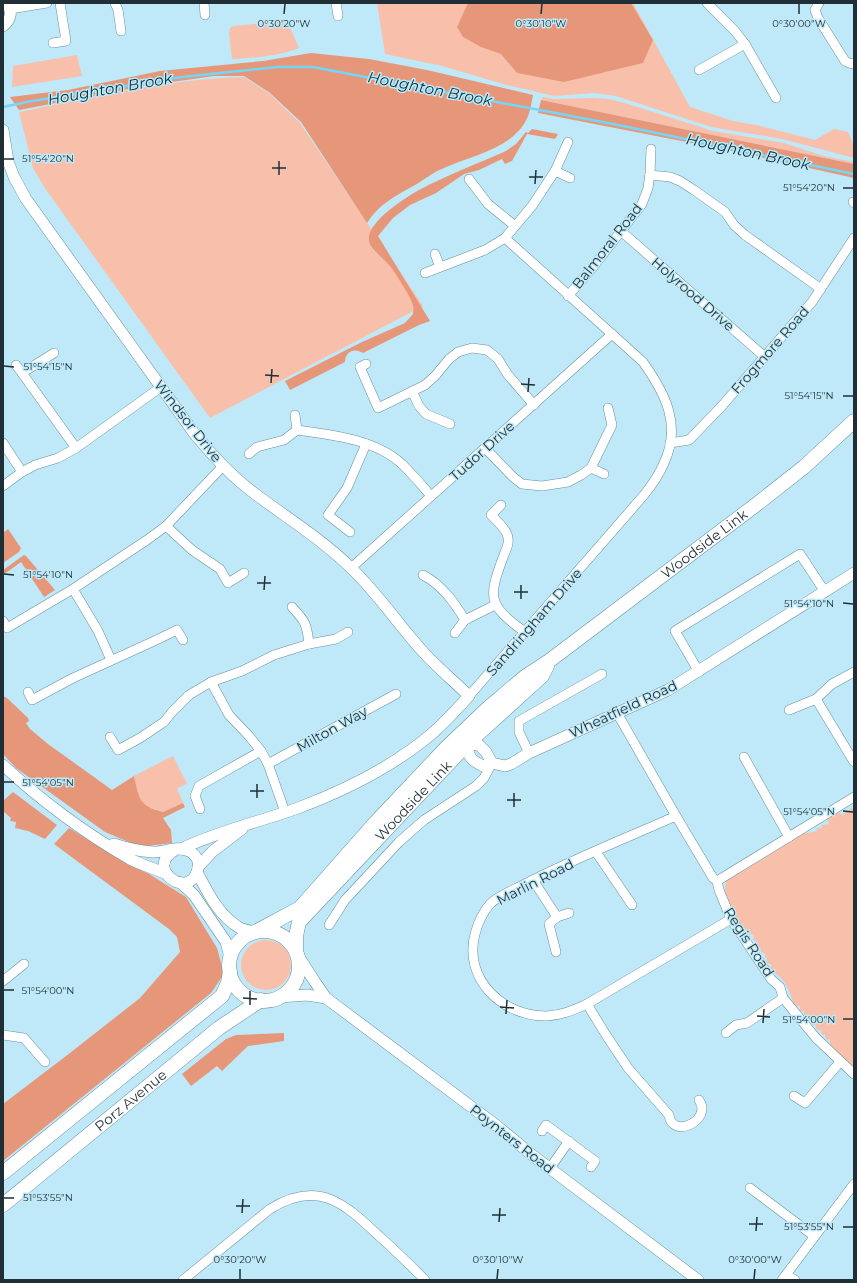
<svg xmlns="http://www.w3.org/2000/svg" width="857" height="1283" font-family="Montserrat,sans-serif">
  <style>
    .green { fill: #f8c0ab }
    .forest { fill: #e79779 }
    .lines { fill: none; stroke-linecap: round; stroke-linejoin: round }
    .stream { stroke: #72d7f9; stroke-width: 2.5 }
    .minor-casing { stroke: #688f9d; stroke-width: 10 }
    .tertiary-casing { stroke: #688f9d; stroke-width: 12 }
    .primary-casing { stroke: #688f9d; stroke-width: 15 }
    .minor { stroke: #fff; stroke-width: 9 }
    .tertiary { stroke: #fff; stroke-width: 11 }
    .primary { stroke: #fff; stroke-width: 14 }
    .ticks { fill: none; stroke: #1f2f35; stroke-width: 1.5 }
    .labels { text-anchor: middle; stroke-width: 3; stroke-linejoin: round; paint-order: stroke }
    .street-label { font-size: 14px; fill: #1f2f35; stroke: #bfe9f8 }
    .water-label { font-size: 15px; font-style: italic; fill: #00313e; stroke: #bfe9f8 }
    .ticks-label { font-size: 10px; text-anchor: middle; fill: #1f2f35; stroke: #bfe9f8; stroke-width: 3; stroke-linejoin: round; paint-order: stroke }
  </style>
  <rect width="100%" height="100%" fill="#bfe9f8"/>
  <!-- green -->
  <g class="green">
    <polygon points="377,3 633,3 690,107 733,121 756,125 815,140 834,129 848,132 854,146 854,158 782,139 711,127 616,96 595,93 554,96 503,84 442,66 385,54"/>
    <path d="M287 21 299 48C279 56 253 58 232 59L229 34 230 28 233 26Z"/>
    <polygon points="77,55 82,76 12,87 13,66"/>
    <path d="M244 77 270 94 300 123 423 306 210 418 44 187 33 168 19 112C93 97 168 79 244 77Z"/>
    <polygon points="543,97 554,99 594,98 609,99 628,104 713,131 784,143 824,156 854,162 854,164 541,100"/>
    <path d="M173 756 187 784 177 788 183 803 163 812C139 806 138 799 134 776Z"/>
    <path d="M851 808 854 809V1070L830 1046V1039L826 1040 825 1034 822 1035 821 1030H817L816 1025H813L812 1020H809L808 1015H804V1011H800V1006H797V1011C791 1000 790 987 781 978 776 973 770 972 766 966L770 968 772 965 766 962 767 959 765 957V954L760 951 761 948 757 946 758 942 753 940 754 935 745 932 734 916 725 891 726 880 801 834 817 831V828H822V825L829 824 827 819 838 812 843 815 846 811 849 812Z"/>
    <circle cx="266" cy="965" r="25"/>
  </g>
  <!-- forest -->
  <g class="forest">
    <polygon points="468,3 631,3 653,40 643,63 564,82 517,73 501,54 481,47 463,37 457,27"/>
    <path d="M311 53 369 59 427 70 533 95C531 105 530 115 524 124 507 150 470 156 444 168 434 172 426 178 417 184 397 195 380 203 367 223L301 122 270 93 244 76H214L144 86 19 110 10 97 68 90 160 71 263 61Z"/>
    <polygon points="541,100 854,164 854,178 738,152 538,113"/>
    <path d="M532 129 558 134 555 139 527 134 512 161 505 164 502 159 479 170 464 174 436 193 410 205 393 218 378 236 430 321 419 325 363 353C354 347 345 352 345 362L290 390 285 381 362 342 405 323 413 314C413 312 414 308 413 305 412 299 394 271 390 266 384 259 376 253 371 246 358 227 405 198 419 190 447 175 477 164 506 151L516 144 526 132 528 133Z"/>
    <polygon points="8,529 21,548 19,552 3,563 3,533"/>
    <polygon points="24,555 26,556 55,590 44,597 21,562 3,575 3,570"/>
    <path d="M3 696 7 698 28 718 29 721 26 723 30 729 48 744 112 790 134 776C139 799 139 806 163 812L183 803 185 807 163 818 171 830 172 843 147 846 136 845 105 832 16 768 3 754Z"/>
    <polygon points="13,792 57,825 45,839 28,831 15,828 16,822 10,821 11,818 3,811 3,801"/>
    <polygon points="69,828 125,863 149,874 186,897 217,948 224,974 211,993 3,1161 3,1104 70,1053 140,998 180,952 177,937 169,929 54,844"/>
    <polygon points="284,1033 284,1041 248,1046 222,1071 217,1066 191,1086 182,1074 226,1039 236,1035"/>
  </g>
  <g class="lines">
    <!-- stream -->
    <polyline class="stream" points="3,107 32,101 182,77 277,67 313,67 613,124 854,174"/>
    <defs>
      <g id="minor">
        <polyline points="115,3 118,10 121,31"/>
        <polyline points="204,3 205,15"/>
        <polyline points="336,3 338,16"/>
        <polyline points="707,3 735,31 745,44 776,98"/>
        <polyline points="819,3 815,10 818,18 845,61 849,63 854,64"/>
        <polyline points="10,9 47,3"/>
        <polyline points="53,43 66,41 60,3"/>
        <polyline points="699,70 745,44"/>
        <polyline points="555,171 570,178"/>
        <polyline points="650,175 670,177 680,181 694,190 725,212 734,225 745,235 821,289"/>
        <polyline points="469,179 488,204 515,226"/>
        <polyline points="853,202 854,203"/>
        <polyline points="622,232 765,357"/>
        <polyline points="435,254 440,267"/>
        <polyline points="425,273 485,250 505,238 532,206 555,171 568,142"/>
        <polyline points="568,296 593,267 642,204 648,188 650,173 651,149"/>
        <polyline points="54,353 22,373 76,448"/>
        <polyline points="366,364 360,367 378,408 425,385 435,376 449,359 458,352 472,348 487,350 498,359 508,375 534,405"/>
        <polyline points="16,365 22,373"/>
        <polyline points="412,391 419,406 426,414 450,424"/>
        <polyline points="295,415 297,430"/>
        <polyline points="3,443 22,472"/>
        <polyline points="670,443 689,440 721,407 812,302 854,238"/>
        <polyline points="486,449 513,477 522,484 542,486 568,482 581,475 591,468 612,425 608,408"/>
        <path d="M249 454 257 447 284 440 297 430C332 435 375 439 402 464 412 474 422 485 431 496"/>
        <polyline points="591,468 604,474"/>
        <polyline points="3,486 22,472 35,465 58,458 76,448 161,387"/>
        <path d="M501 505 491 515C496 520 504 527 507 534 510 541 507 548 504 555 488 597 487 605 525 632"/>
        <polyline points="166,526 192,550 220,569 228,583 244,573"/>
        <polyline points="350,532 328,515 347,488 366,444"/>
        <polyline points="351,568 612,334"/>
        <path d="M423 575C442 585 454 602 465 620"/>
        <polyline points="73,589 98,631 111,660"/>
        <polyline points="3,621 7,628 73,589 147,540 166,526 223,466"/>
        <polyline points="455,633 465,620 495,605"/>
        <polyline points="309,644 336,639 348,632"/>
        <polyline points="699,672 675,631 800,554 825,592"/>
        <polyline points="211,682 229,715 249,736 261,751 268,764 285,812"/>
        <polyline points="28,692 32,700 73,678 152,642 177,630 183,640"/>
        <path d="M469 696 644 495C652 485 659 475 664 463 682 425 665 393 643 362L505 238"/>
        <polyline points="816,699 854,762"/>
        <polyline points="789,710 816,699 832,684 854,672"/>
        <polyline points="617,713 676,816 713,878 717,881 719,890 731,919 771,979 780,987 783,998 816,1038 854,1074"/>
        <path d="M110 737 118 750 140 738 164 722 172 712 189 695 211 682 242 671 274 655 309 644C307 624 305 621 292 607"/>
        <polyline points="529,753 519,732 519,721 602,674"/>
        <polyline points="744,757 789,837"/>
        <polyline points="268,764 396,694"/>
        <polyline points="200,809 195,796 199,786 261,751"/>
        <path d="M676 816C624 839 571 860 521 886 511 891 498 896 490 904 482 913 478 923 475 934 463 979 503 1017 547 1016 563 1015 573 1010 587 1004L731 919"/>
        <polyline points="596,852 632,905"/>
        <polyline points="533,880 557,917 549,924 556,952"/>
        <polyline points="717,881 854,797"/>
        <polyline points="557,917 569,913"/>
        <polyline points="329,925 345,900 399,842 424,820 476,786 484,778 492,763"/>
        <polyline points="3,981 24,964"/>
        <path d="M587 1004 606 1035 628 1068 669 1115C672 1140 713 1120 699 1100"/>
        <polyline points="726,1033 736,1025 747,1023 783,998"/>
        <polyline points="3,1035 24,1038 45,1062"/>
        <polyline points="794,1096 805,1103 840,1062"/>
        <polyline points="542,1131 546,1125 595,1161 591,1167"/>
        <polyline points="550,1168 569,1141"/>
        <polyline points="750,1188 814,1236"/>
        <polyline points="786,1275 795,1280"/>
        <path d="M183 1280 270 1209C318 1179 344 1203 379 1236 395 1250 410 1265 425 1280"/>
        <polyline points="782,1280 854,1184"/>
      </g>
      <g id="tertiary">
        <path d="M3 26C11 20 13 11 6 3"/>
        <path d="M3 130 8 161 14 177 26 199 194 433C212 455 231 476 254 493 287 518 320 538 350 567 378 593 399 626 425 654 439 669 455 682 469 696 458 708 447 720 435 731 396 765 346 790 298 808 259 822 218 831 181 849"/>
        <path d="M462 739C470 747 466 752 471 758 473 761 479 764 483 766L492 763"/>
        <polyline points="467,744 479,745 486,752 492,763"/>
        <polyline points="492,763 505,766 511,764 529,753 668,690 854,573"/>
        <path d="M3 765C39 799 86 834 130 859 142 865 155 869 167 874"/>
        <path d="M114 844C126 848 140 851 153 852 163 853 176 846 186 850 190 851 194 854 196 857 199 861 199 867 197 872 187 900 144 868 175 850"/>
        <polyline points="198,867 213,851 242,829"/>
        <path d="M197 872C208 893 219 916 240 928 245 930 251 931 255 932"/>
        <polyline points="181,883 194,895 226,942 230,957"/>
        <polyline points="297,954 315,982 326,998 497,1126 532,1155 698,1280"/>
        <polyline points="280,997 307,995 326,998"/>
      </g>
      <g id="primary">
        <path id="s1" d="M257 931 300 908 376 822 446 748 488 708 526 676 549 661 757 504 804 467 854 421"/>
        <circle cx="264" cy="966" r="35"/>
        <path id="s2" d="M296 951V936L299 922 467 744 542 676 547 666"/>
        <polyline points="3,1173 222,996 228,983 230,972"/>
        <path id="s3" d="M3 1205 219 1028 261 1000"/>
      </g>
    </defs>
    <!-- minor casing -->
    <use href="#minor" class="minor-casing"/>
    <!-- tertiary casing -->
    <use href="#tertiary" class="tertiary-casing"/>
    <!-- primary casing -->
    <use href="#primary" class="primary-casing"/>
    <!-- minor -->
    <use href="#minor" class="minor"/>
    <!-- tertiary -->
    <use href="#tertiary" class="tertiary"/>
    <!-- primary -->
    <use href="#primary" class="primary"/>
  </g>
  <!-- ticks -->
  <path class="ticks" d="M284 14 285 4M541 14 542 4M799 14V4M4 159H14M272 168H286M279 175V161M529 177H543M535 184 536 170M843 188H853M4 366 14 367M265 375 279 376M271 383 272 369M521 384 535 385M528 392 529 378M843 396H853M4 574 14 575M257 583H271M264 590 265 576M514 592H528M521 599V585M843 603 853 604M4 782H14M250 791H264M257 798V784M507 800H521M514 807V793M843 811 853 812M4 990H14M243 998 257 999M250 1005V991M500 1007 514 1008M506 1014 507 1000M757 1016 770 1017M843 1019H853M763 1023 764 1009M4 1198H14M236 1206H250M242 1213 243 1199M492 1215H506M499 1222 500 1208M749 1224H763M843 1227H853M756 1231 757 1217M240 1279V1269M497 1279 498 1269M754 1279 755 1269"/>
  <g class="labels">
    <!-- street labels -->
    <g class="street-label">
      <text transform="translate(607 246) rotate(-52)" y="5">Balmoral Road</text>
      <text transform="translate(693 294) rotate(41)" y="5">Holyrood Drive</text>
      <text transform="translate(770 350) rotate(-49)" y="5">Frogmore Road</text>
      <text transform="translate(188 421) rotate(52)" y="5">Windsor Drive</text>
      <text transform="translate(482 451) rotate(-42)" y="5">Tudor Drive</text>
      <text dy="5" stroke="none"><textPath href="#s1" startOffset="595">Woodside Link</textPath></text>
      <text transform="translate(534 622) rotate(-49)" y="5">Sandringham Drive</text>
      <text transform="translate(623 709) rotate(-25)" y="5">Wheatfield Road</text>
      <text transform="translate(332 729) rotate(-29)" y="5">Milton Way</text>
      <text dy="5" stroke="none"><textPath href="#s2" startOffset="196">Woodside Link</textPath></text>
      <text transform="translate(535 882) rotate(-27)" y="5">Marlin Road</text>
      <text transform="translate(749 942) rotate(57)" y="5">Regis Road</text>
      <text dy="5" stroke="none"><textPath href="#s3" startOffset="165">Porz Avenue</textPath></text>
      <text transform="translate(512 1139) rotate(38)" y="5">Poynters Road</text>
    </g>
    <!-- water labels -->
    <g class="water-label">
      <text transform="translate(110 89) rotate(-10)" y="5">Houghton Brook</text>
      <text transform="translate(430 89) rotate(11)" y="5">Houghton Brook</text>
      <text transform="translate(748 152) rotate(12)" y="5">Houghton Brook</text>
    </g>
  </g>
  <g class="ticks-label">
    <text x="284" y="27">0°30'20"W</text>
    <text x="541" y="27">0°30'10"W</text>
    <text x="799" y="27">0°30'00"W</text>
    <text x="48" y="162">51°54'20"N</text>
    <text x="809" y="191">51°54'20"N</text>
    <text x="48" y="370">51°54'15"N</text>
    <text x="809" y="399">51°54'15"N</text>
    <text x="48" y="578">51°54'10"N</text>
    <text x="809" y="607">51°54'10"N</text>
    <text x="48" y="786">51°54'05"N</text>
    <text x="809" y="815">51°54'05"N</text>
    <text x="48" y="994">51°54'00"N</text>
    <text x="809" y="1023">51°54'00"N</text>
    <text x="48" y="1201">51°53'55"N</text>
    <text x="809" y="1230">51°53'55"N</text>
    <text x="240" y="1263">0°30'20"W</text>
    <text x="498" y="1263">0°30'10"W</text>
    <text x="755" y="1263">0°30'00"W</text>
  </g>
  <!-- border -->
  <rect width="857" height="1283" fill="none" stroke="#1f2f35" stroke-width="8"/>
</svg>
